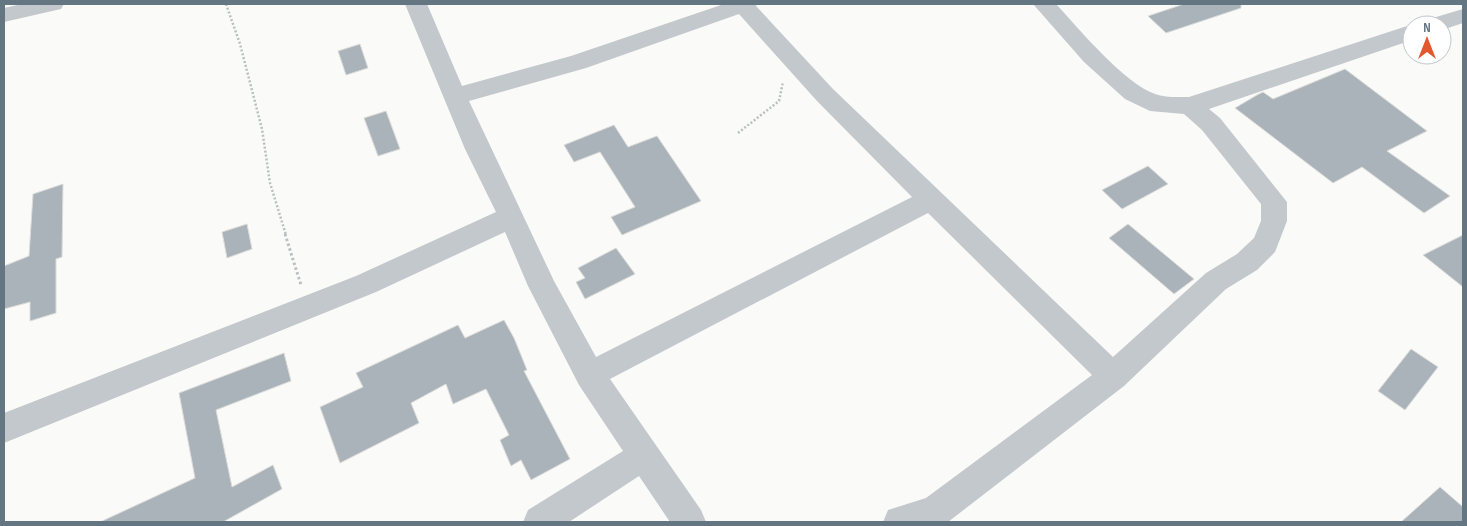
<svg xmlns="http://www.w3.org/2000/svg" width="1467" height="526" font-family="'Sofia Sans Condensed',sans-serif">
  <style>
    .building { fill: #aab3b9; stroke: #dcdcda }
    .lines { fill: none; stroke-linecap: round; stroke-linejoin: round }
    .path-far1 { stroke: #bbbfc2; stroke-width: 2.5; stroke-dasharray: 2 2; stroke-linecap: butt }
    .path { stroke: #bbbfc2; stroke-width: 3; stroke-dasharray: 2.5 2.5; stroke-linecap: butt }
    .minor { fill: #c3c8cc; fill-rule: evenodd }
  </style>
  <rect width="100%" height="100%" fill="#fafaf8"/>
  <!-- building -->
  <g class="building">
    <polygon points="1184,4 1241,4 1241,8 1166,33 1148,16"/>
    <polygon points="360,44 368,68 346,75 338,51"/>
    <polygon points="1345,69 1427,131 1387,151 1450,196 1424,213 1362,167 1333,183 1235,108 1257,95 1263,92 1273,99"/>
    <polygon points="386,111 400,149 378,156 364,118"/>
    <polygon points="614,125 628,147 657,136 701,201 622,235 611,217 635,207 600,152 574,162 564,145"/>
    <polygon points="1148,166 1168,184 1122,209 1102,190"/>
    <polygon points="63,184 62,257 56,259 56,313 30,321 30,302 4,309 4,266 29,256 33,194"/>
    <polygon points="247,224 252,249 227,258 222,232"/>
    <polygon points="1128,224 1194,279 1174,294 1109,238"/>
    <polygon points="1463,235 1463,287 1423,255"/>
    <polygon points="616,248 635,274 585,299 576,282 585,278 578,268"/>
    <polygon points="504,320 514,338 527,370 524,371 570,459 531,480 521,460 511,466 500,440 509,435 486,389 453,404 446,384 411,403 419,423 340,463 320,407 363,387 356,373 458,325 465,338"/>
    <polygon points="1411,349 1438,367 1405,410 1378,391"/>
    <polygon points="284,353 291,381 216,410 232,487 273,465 282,489 223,522 100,522 195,478 179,393"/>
    <polygon points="1440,487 1463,507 1463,522 1401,522"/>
  </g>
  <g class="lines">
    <!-- path-far1 -->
    <g class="path-far1">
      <polyline points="226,4 240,44 262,129 270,183 286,235"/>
      <polyline points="738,133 779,101 783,82"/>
    </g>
    <!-- path -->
    <polyline class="path" points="285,234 301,285"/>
    <!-- minor -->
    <g class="minor">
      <polygon points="22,4 64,4 61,9 4,22 4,8"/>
      <path d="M405 4H427L462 86 571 56 724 4H757L756 6 833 89 1113 357 1206 273 1237 254 1254 238 1261 221V204L1202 130 1184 114 1150 111 1125 99 1084 62 1033 4H1056C1078 28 1125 84 1155 94 1165 98 1178 97 1189 97L1404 27 1414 25 1412 40 1209 109 1220 118 1287 202V221L1275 252 1257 270 1226 289 1124 386 948 522H883L888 510 926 498 1092 375 928 213 610 379 701 510 706 522H670L639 476 569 522H523L528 510 623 451 579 385 528 286 505 232 376 292 4 443V413L356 276 496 212 465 149ZM739 14 817 101 912 197 596 357 554 281 469 101 586 68Z"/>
      <polygon points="1463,9 1463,23 1442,30 1442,25 1423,25 1426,20"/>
    </g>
  </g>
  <!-- border -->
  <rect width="1467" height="526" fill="none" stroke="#657683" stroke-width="10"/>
  <!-- north arrow -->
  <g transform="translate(1427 40)"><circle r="24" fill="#ffffff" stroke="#c1c8cd"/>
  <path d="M0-4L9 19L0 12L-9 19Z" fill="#e4572e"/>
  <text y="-8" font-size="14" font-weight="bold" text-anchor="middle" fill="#657683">N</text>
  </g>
</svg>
